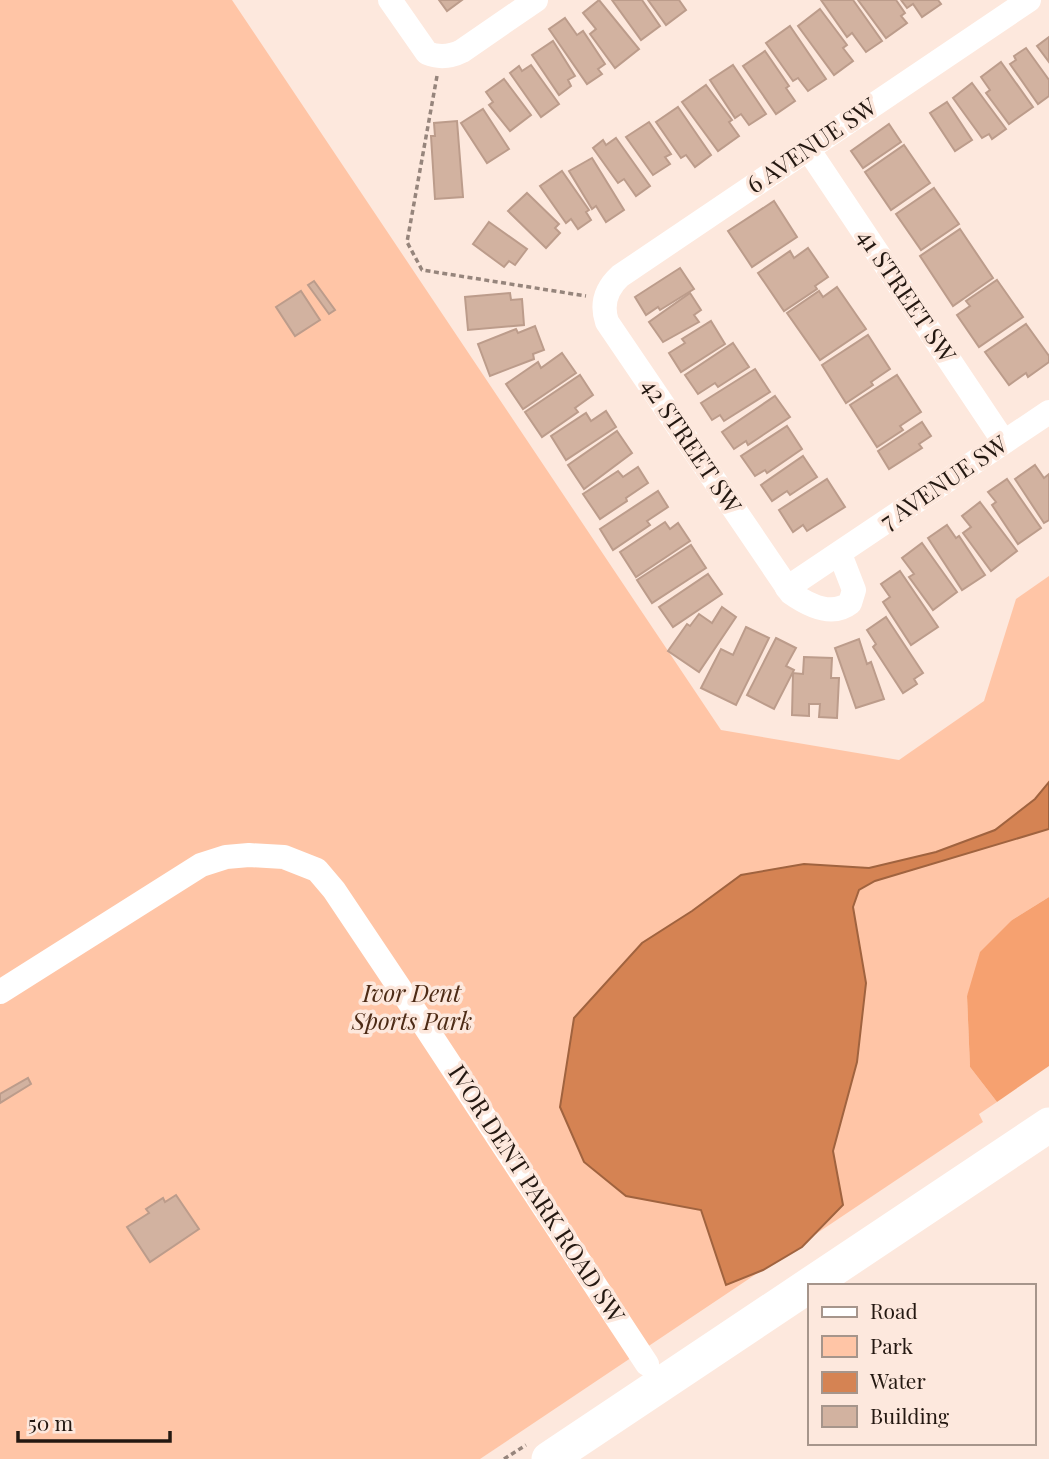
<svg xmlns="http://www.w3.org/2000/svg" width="1049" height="1459" font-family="'Playfair Display',serif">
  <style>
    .green { fill: #ffc5a6 }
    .forest { fill: #f6a170 }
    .water { fill: #d58353; stroke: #a0633f; stroke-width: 2 }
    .building { fill: #d2b2a0; stroke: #bc9c8b; stroke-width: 2 }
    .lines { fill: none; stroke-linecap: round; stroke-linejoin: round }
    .path { stroke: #96857c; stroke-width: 3.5; stroke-dasharray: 5 3.5; stroke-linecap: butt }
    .street { stroke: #fff; stroke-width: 24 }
    .secondary { stroke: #fff; stroke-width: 35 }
    .labels { text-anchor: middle; stroke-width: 7; stroke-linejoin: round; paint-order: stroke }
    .street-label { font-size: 24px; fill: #241811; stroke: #fde8dd }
    .park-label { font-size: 24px; font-style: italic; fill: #4d2b16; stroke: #fde8dd }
  </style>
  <rect width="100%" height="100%" fill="#fde8dd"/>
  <!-- green -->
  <polygon class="green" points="0,0 232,0 721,730 899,760 984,701 1016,599 1049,576 1049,897 1012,920 967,996 970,1067 997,1102 979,1114 983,1122 480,1459 0,1459"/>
  <!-- forest -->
  <polygon class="forest" points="1049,897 1049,1066 997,1102 970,1067 967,996 980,952 1012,920"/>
  <!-- water -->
  <polygon class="water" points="1049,782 1049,829 875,881 859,890 853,907 866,983 857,1062 833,1151 843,1205 802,1247 763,1270 726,1285 701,1210 626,1196 584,1162 560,1107 574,1018 642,943 692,911 741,875 804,864 869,868 936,852 995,830 1035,799"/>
  <!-- building -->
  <g class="building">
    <polygon points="439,0 462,0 447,11"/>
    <polygon points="599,0 639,49 615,68 590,34 596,29 583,13"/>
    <polygon points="612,0 642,0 660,26 641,40"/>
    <polygon points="648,0 679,0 686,10 666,25"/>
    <polygon points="821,0 853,0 882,41 866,52 852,33 847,37"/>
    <polygon points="858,0 896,0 905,13 901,16 907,23 886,38"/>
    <polygon points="901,0 938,0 941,4 922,17 913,4 907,8"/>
    <polygon points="820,9 847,45 843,48 853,61 834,75 798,26"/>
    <polygon points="565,18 577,35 583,31 605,64 598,69 602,74 587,84 549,29"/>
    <polygon points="790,26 826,79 808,91 798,78 793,81 766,43"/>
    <polygon points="1049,37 1049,62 1037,46"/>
    <polygon points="553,41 575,76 568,80 571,86 559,95 532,55"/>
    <polygon points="1026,48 1049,80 1049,96 1038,104 1010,64 1016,60 1014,56"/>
    <polygon points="765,51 789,86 786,88 795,101 776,114 743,66"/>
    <polygon points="1001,62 1033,107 1009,124 986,93 990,90 981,77"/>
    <polygon points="531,65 559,104 541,117 510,73 519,66 522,71"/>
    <polygon points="733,65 766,114 749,125 741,114 735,118 710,80"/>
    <polygon points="504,79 531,115 510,131 489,105 493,102 486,92"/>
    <polygon points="972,83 1006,129 992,139 989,134 982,138 953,98"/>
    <polygon points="706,85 732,120 729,122 739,136 718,151 682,102"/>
    <polygon points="947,102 972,140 955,151 930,113"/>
    <polygon points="678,107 711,155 695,167 686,155 681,158 656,122"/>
    <polygon points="483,109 509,149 487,163 461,123"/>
    <polygon points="457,121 463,197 435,199 431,136 435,136 434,123"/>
    <polygon points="649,122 671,154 665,157 670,164 653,175 626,137"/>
    <polygon points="889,124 901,142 863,168 851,151"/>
    <polygon points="616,138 650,186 636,196 624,179 618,183 593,148 603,140 606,145"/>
    <polygon points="904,145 930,183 891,210 865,172"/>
    <polygon points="592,158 624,210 606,222 596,206 592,209 569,171"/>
    <polygon points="562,171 589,210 586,212 591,220 578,229 571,219 566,223 540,186"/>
    <polygon points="934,188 959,224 921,250 896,214"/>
    <polygon points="527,193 559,224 555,228 560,233 546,248 508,211"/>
    <polygon points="774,201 797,237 752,267 728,231"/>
    <polygon points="489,222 527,249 515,265 509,261 504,267 473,244"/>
    <polygon points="960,229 993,278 953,306 920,256"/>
    <polygon points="808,248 828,277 815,286 817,289 784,311 758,273 790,251 794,258"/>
    <polygon points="680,268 694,289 660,310 658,307 646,315 635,297"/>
    <polygon points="997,280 1023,317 979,347 957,315 970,306 966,301"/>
    <polygon points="314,281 335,310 329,314 308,285"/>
    <polygon points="837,287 866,329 820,360 787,313 819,291 823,297"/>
    <polygon points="301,291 320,320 295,336 276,307"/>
    <polygon points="510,293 511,300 522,299 524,325 468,330 465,297"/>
    <polygon points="690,293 701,310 694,315 699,322 663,342 649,322"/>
    <polygon points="711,321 725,344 681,372 669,353 685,343 682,339"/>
    <polygon points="1026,324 1049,356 1049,362 1028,377 1026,373 1009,385 985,352"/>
    <polygon points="535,326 544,350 533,354 534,359 490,376 478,344 516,329 518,333"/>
    <polygon points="868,335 890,369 871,382 873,385 846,403 822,365"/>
    <polygon points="733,343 749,367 718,387 715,383 698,394 685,375"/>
    <polygon points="562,353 576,373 523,409 506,384 538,362 541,368"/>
    <polygon points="755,369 770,392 724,421 720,415 712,420 701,403"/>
    <polygon points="580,375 593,395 575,408 578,412 542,437 525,412"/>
    <polygon points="897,375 921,412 900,426 903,430 877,447 850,405"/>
    <polygon points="775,396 790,417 748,445 746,441 734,449 722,432"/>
    <polygon points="606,411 616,427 566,460 551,436 586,413 591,421"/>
    <polygon points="922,422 931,436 919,444 922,448 889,469 878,451"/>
    <polygon points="787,426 802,449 767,473 765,470 755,476 741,456"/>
    <polygon points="617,431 632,453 584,489 568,465"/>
    <polygon points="803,456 817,477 790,495 787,491 772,501 761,485"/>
    <polygon points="1035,465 1044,478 1049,474 1049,520 1044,523 1015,479"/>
    <polygon points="638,467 648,483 626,498 627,501 600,519 583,494 618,471 623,477"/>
    <polygon points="827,479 845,507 807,531 803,525 793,532 779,510"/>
    <polygon points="1007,479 1041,528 1018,544 992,505 996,502 988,492"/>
    <polygon points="658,491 668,507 647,521 650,525 613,550 600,529"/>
    <polygon points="980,502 1017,551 991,571 963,533 971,527 962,516"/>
    <polygon points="665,522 670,529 678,523 690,541 636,577 620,552"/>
    <polygon points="947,525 956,538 959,536 985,575 962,590 928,538"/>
    <polygon points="922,543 957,592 933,610 909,577 914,574 902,558"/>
    <polygon points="691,545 706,568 652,603 637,580"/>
    <polygon points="900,571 938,627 911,645 883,602 890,597 881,584"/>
    <polygon points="708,574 722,594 673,627 659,607"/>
    <polygon points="722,607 736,617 699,672 668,651 687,624 690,626 699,614 712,623"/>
    <polygon points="886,617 923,673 914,679 917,684 903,693 873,647 876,644 867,630"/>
    <polygon points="746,627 769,638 736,705 701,688 721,649 733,655"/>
    <polygon points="776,638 796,648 786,666 794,670 774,709 747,695"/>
    <polygon points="859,639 867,664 871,662 884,699 856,708 835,648"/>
    <polygon points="804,657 832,658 831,678 839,678 837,718 819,717 820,704 809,704 809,716 792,715 793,673 803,674"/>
    <polygon points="28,1078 31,1084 0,1103 0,1094"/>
    <polygon points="176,1195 199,1229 150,1262 127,1227 149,1213 146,1209 163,1198 165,1202"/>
  </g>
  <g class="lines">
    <!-- path -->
    <g class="path">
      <polyline points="437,76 407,242 422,270 586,296"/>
      <polyline points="504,1459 526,1445"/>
    </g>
    <!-- street -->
    <g class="street">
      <path d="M390 0 427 53C439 58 450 57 462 51L536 0"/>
      <polyline points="808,149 1004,442"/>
      <path d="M840 554 854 590 850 603C832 617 808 605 791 593L607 322C601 304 606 289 620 276L1029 0"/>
      <polyline points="787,588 1049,412"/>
      <polyline points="0,992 201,865 226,857 249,855 284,857 317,870 334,890 405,996 647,1364"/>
    </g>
    <!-- secondary -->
    <polyline class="secondary" points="549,1459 1049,1125"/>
  </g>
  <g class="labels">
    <!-- street labels -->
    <g class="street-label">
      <text transform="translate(812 146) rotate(-34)" y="8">6 AVENUE SW</text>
      <text transform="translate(906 296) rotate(56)" y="8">41 STREET SW</text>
      <text transform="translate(691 446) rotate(56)" y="8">42 STREET SW</text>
      <text transform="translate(944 483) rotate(-34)" y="8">7 AVENUE SW</text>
      <text transform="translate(536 1194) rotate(57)" y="8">IVOR DENT PARK ROAD SW</text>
    </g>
    <!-- park labels -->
    <g class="park-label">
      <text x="412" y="1002">Ivor Dent<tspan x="412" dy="28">Sports Park</tspan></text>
    </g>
  </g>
  <!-- legend -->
  <rect x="808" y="1284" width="228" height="161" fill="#fde8dd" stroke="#a6958b" stroke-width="2"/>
  <rect x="822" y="1307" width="35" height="10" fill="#ffffff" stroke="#a6958b" stroke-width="2"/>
  <text x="870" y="1319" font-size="21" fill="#241811">Road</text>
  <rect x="822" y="1336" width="35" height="21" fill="#ffc5a6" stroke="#a6958b" stroke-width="2"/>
  <text x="870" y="1354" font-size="21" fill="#241811">Park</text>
  <rect x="822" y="1372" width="35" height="21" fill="#d58353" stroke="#a6958b" stroke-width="2"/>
  <text x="870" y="1389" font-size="21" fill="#241811">Water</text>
  <rect x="822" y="1406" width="35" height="21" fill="#d2b2a0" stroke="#a6958b" stroke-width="2"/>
  <text x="870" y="1424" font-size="21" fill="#241811">Building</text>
  <!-- scale -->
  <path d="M18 1431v10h152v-10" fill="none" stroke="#241811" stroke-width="3.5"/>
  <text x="28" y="1431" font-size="21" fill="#241811" stroke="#fde8dd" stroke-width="5" paint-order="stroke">50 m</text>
</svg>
